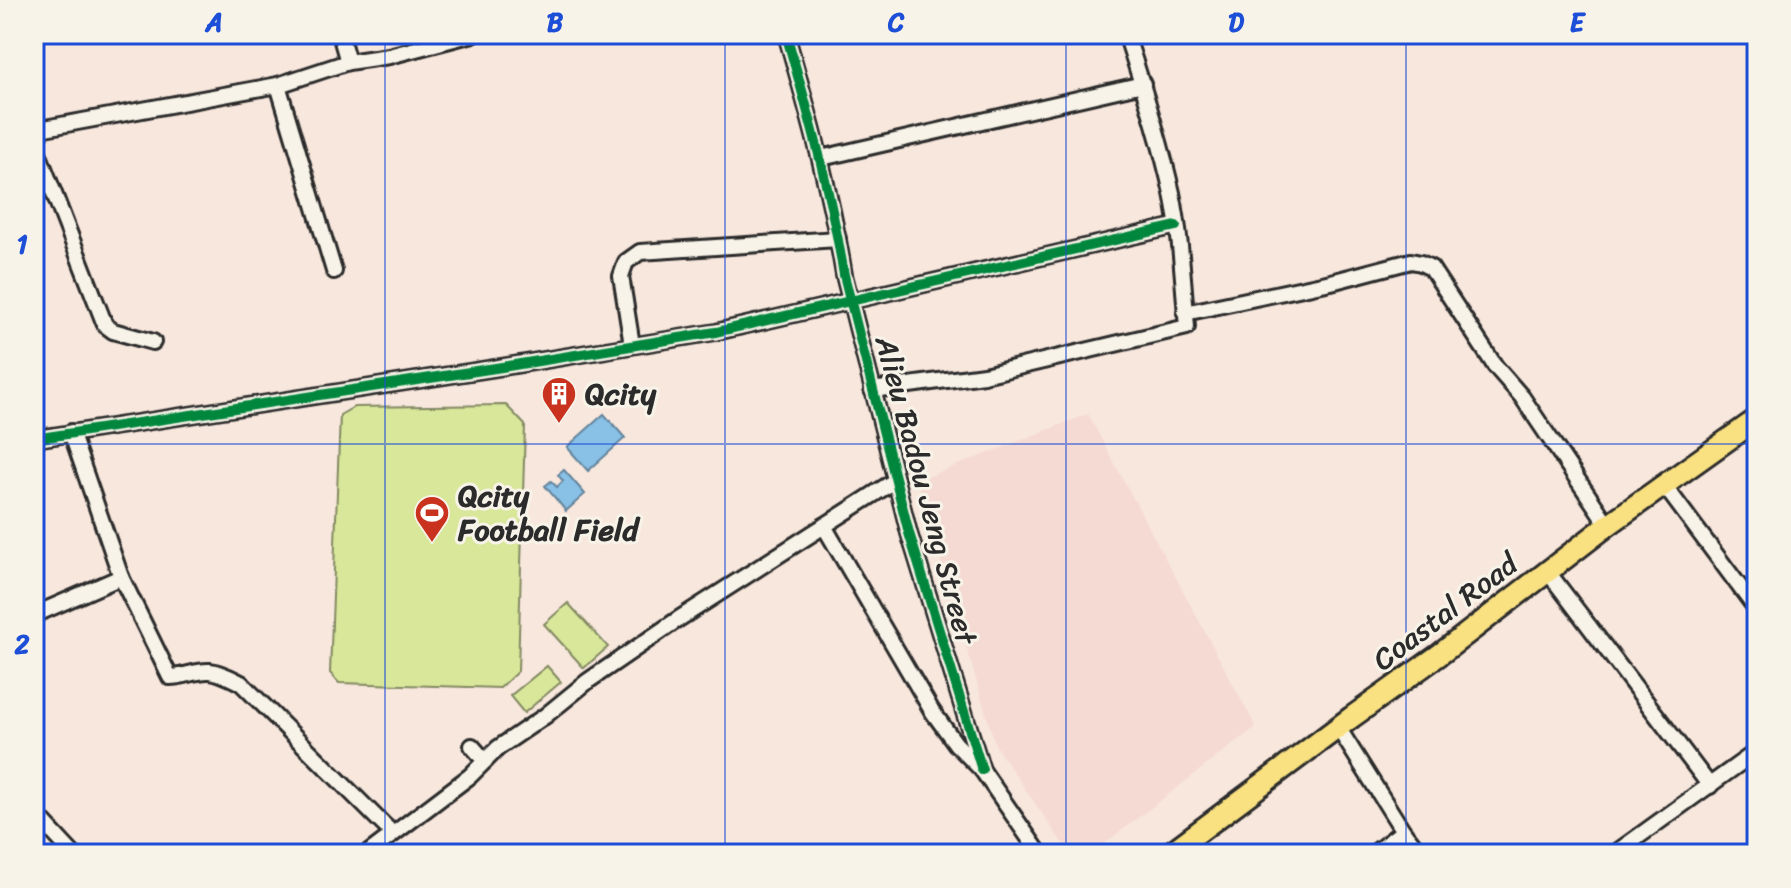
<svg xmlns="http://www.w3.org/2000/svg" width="1791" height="888" font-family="Sriracha,sans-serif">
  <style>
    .built { fill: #f5dad3 }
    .green { fill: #d8e79a; stroke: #828962; stroke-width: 2 }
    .water { fill: #88c0e6; stroke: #63849b; stroke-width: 2 }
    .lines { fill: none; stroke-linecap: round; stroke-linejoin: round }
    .minor-casing { stroke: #2b2b2b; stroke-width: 20 }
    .primary-casing { stroke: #2b2b2b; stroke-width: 26 }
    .minor { stroke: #f7f3e8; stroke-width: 14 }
    .primary { stroke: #f9e181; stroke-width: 20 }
    .cycleway-casing { stroke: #f7f3e8; stroke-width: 15 }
    .cycleway { stroke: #00873e; stroke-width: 10 }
    .grid { fill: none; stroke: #1d4ed8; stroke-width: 2; stroke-opacity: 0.55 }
    .labels { text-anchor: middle; stroke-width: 6; stroke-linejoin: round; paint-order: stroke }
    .poi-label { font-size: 30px; font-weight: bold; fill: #2b2b2b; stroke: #f7f3e8; text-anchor: start }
    .street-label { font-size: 30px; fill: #2b2b2b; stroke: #f7f3e8 }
    .neatline { fill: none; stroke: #1d4ed8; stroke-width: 3 }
    .grid-label { font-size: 26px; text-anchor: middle; font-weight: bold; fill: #1d4ed8 }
  </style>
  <rect width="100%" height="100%" fill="#f8e7dd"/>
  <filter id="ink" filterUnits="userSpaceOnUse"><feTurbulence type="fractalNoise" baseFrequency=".0125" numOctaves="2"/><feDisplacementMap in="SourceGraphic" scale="16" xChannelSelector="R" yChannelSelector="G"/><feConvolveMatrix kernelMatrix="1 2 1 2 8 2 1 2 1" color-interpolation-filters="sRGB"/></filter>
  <g filter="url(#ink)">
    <!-- built -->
    <polygon class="built" points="1088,414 1256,727 1091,854 1070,854 996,747 917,481"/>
    <!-- green -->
    <g class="green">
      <polygon points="506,405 525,425 518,671 500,688 339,683 330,673 340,415 354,407"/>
      <polygon points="568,603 608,647 584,668 544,624"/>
      <polygon points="547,666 561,682 524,713 510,696"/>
    </g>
    <!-- water -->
    <g class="water">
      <polygon points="604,414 625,438 588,471 567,447"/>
      <polygon points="564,470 585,494 566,511 545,486 551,481 557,487 563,481 558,475"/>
    </g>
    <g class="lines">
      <defs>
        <g id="minor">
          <polyline points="340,34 348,62"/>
          <path d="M786 34C809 114 831 193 844 275L909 533 982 770"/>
          <polyline points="278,85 334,271"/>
          <polyline points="34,130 278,85 348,62 389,56 473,34"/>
          <polyline points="34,142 105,325 113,331 153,342"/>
          <polyline points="821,158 1143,84"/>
          <polyline points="1185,313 1331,282 1411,261 1421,263 1431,268 1495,366 1522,397 1608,525"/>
          <polyline points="632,345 621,276 626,262 640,252 838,239"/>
          <path d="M872 390 984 375 1187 327C1183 282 1181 237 1172 193 1160 139 1143 86 1126 34"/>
          <polyline points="34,439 502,367 716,332 1176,226"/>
          <polyline points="1664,485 1757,610"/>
          <polyline points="824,526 932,711 956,744 982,770 1040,854"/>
          <polyline points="1548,572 1710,786"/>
          <path d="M121 577 170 677C183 677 197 670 210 671 220 672 231 678 241 683L393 834"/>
          <polyline points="34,615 121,577 71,432"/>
          <polyline points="1339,729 1403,831 1421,854"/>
          <polyline points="472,746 485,761"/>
          <polyline points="34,812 73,854"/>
          <polyline points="367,854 470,776 498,748 545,716 588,681 677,620 896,480"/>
          <polyline points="1373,854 1403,831"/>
          <polyline points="1614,854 1757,751"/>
        </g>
        <polyline id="primary" points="1169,854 1352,717 1439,655 1608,525 1757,419"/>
      </defs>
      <!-- minor casing -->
      <use href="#minor" class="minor-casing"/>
      <!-- primary casing -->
      <use href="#primary" class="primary-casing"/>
      <!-- minor -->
      <use href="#minor" class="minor"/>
      <!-- primary -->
      <use href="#primary" class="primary"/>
      <defs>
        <g id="cycleway">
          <path d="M786 34C809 114 831 193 844 275L909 533 982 770"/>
          <polyline points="34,439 502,367 716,332 1176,226"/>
        </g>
      </defs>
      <!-- cycleway casing -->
      <use href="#cycleway" class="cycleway-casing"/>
      <!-- cycleway -->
      <use href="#cycleway" class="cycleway"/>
    </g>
  </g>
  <!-- grid -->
  <path class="grid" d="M385 34V854M725 34V854M1066 34V854M1406 34V854M34 444H1757"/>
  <!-- icons -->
  <defs>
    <symbol id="building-pin" viewBox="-11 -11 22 30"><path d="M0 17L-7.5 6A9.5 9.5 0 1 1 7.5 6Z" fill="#c8321e" stroke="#f7f3e8"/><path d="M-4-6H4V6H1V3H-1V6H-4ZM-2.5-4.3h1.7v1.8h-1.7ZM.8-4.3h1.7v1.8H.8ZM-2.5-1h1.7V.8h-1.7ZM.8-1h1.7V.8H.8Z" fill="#fff"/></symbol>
    <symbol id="stadium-pin" viewBox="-11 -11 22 30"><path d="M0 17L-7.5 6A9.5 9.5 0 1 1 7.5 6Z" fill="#c8321e" stroke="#f7f3e8"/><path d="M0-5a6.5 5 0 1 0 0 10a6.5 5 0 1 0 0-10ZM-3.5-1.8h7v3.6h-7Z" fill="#fff"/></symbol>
  </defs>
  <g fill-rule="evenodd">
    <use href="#building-pin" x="539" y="374" width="40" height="54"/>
    <use href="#stadium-pin" x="412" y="493" width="40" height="54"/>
  </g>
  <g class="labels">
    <!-- poi labels -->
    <g class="poi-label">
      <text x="585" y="404">Qcity</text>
      <text x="458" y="506">Qcity<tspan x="458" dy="34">Football Field</tspan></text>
    </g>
    <!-- street labels -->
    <g class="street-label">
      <text transform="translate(926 490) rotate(75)" y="10">Alieu Badou Jeng Street</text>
      <text transform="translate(1445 612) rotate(-37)" y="10">Coastal Road</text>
    </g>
  </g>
  <!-- margin -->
  <rect width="1791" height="888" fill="none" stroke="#f7f3e8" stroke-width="88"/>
  <rect x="44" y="44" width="1703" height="800" class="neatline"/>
  <g class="grid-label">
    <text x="214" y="31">A</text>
    <text x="555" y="31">B</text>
    <text x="896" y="31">C</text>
    <text x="1236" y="31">D</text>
    <text x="1577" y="31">E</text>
    <text x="22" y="253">1</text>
    <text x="22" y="653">2</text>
  </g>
</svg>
